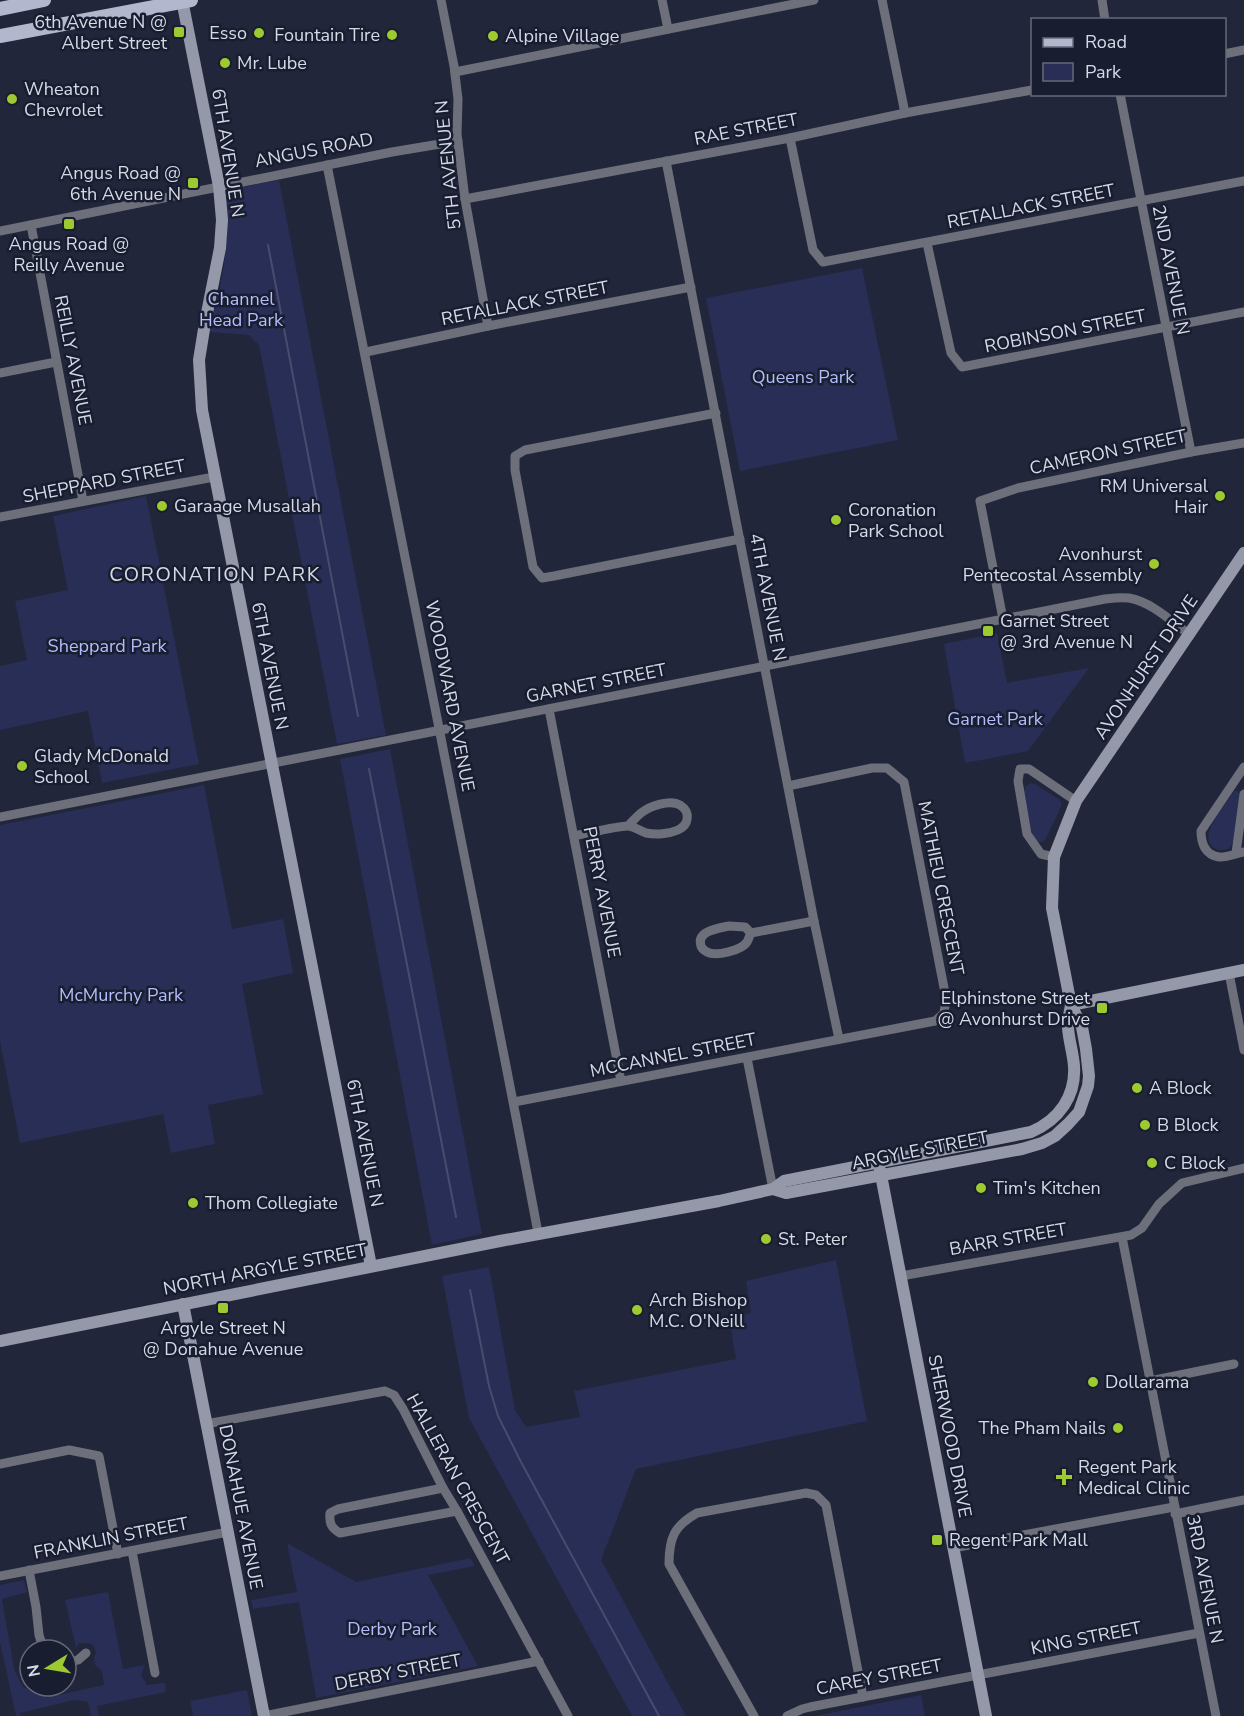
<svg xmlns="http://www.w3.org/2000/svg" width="1244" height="1716" font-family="'Nunito Sans',sans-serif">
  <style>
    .green { fill: #282e56 }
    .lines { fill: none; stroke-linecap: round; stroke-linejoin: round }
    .stream { stroke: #494c6d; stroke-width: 2 }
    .street { stroke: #6d6f7a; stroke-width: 9 }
    .secondary { stroke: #9498a9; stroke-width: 12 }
    .primary { stroke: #b2b7cd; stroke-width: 14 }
    .poi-dot { fill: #9dca30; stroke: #191d30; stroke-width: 2 }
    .labels { text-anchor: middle; stroke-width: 5; stroke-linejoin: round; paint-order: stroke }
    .poi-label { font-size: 18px; fill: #d6dae7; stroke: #191d30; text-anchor: start }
    .street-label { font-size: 18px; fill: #d6dae7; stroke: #191d30 }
    .park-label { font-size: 18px; fill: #b1befb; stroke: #191d30 }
    .neighbourhood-label { font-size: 20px; letter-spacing: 1.5px; fill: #d6dae7; stroke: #191d30 }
  </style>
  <rect width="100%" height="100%" fill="#22263a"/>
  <!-- green -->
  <g class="green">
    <path d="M279 180 386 735 337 744 259 345 249 335 208 332C219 297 226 264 227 227 228 214 221 198 234 189Z"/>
    <polygon points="862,268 898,440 740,471 706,298"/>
    <polygon points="146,496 199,764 102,783 88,711 0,730 0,666 27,660 15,601 68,590 53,516"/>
    <polygon points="997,633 1007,683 1089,668 1028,751 965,763 944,644"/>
    <polygon points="390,749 482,1234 432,1245 340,759"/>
    <polygon points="1031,783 1035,784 1057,798 1060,800 1062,805 1046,838 1043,842 1038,842 1033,838 1023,793 1026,786"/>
    <polygon points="204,785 232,929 283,919 293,973 242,984 263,1094 208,1105 215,1144 171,1153 163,1114 20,1143 0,1041 0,825"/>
    <path d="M1234 791H1238L1240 794 1233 842 1229 849C1222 851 1216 851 1211 845 1200 833 1227 803 1234 791Z"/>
    <polygon points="836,1260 867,1421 636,1469 601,1560 686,1716 632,1716 469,1418 442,1276 489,1267 515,1410 526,1427 580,1417 574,1391 736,1359 729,1318 751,1313 746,1281"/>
    <polygon points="287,1543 356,1582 470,1558 475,1566 428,1575 478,1666 316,1698 299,1602 253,1609 251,1600 297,1592"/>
    <polygon points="24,1580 27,1592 2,1599 14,1669 23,1687 40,1695 54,1696 104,1685 102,1671 95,1665 94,1657 96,1653 94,1646 89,1643 79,1643 76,1648 65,1600 108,1592 123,1669 145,1665 141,1675 147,1685 165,1683 166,1692 97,1706 99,1716 91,1716 88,1702 74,1700 20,1713 20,1716 16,1716 0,1642 0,1585"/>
    <polygon points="247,1690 252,1716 193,1716 190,1701"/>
    <polygon points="921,1695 925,1716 815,1716"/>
  </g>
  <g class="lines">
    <!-- stream -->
    <g class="stream">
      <polyline points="268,245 358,716"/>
      <polyline points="369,769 456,1217"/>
      <polyline points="470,1290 489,1386 498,1416 521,1462 659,1716"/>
    </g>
    <!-- street -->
    <g class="street">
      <polyline points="441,0 454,66 458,99 457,134 465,199 488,326"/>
      <polyline points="662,0 668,29"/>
      <polyline points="882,0 905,113"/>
      <polyline points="1102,0 1105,20"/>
      <polyline points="1224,54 1244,50"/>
      <polyline points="455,72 814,0"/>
      <polyline points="1120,94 1191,452"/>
      <polyline points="790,138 813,250 823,262 1244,181"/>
      <polyline points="666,161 814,921 839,1039"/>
      <path d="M327 165C366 352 402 540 439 728 472 897 507 1065 538 1233"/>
      <polyline points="465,199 790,138 905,113 1032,90"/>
      <polyline points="31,225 83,501"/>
      <polyline points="0,231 392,152 458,141"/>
      <polyline points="927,243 951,353 962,367 1244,312"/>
      <polyline points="366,352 488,326 691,287"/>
      <polyline points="0,373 56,362"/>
      <polyline points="716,413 525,450 515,456 515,470 533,567 542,578 554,576 740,539"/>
      <polyline points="0,517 214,477"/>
      <polyline points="1003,619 980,501 1018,488 1191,452 1244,443"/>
      <polyline points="549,709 621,1081"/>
      <path d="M1244 767 1201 831C1201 843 1205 855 1219 857 1226 858 1237 853 1244 852"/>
      <path d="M0 817 1105 599C1113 598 1121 597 1129 598 1152 602 1172 622 1190 635"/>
      <path d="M574 836C586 834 620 825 629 826 635 827 640 831 646 833 656 835 669 834 678 830 689 825 691 812 680 805 670 799 650 806 641 813 636 817 632 822 628 826"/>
      <polyline points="1236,853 1244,794"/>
      <polyline points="1054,857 1041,854 1027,834 1018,781 1020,769 1029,769 1076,801"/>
      <path d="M729 926 745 927 751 933C749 936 749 939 747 942 742 950 716 957 707 952 705 951 702 949 701 946 696 931 719 928 729 926Z"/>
      <polyline points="751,933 814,921"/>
      <polyline points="1229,973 1244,1050"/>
      <polyline points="747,1058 773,1189"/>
      <polyline points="514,1102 935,1021 944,1013 946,998 904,782 887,768 872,768 788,786"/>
      <polyline points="1122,1237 1216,1716"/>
      <polyline points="901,1276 1131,1235 1142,1228 1159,1204 1182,1183 1244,1168"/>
      <polyline points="1150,1381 1234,1364"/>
      <polyline points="206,1424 385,1391 394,1395 403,1409 443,1488 457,1511 568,1716"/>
      <polyline points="0,1464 69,1450 99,1456 118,1554"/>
      <path d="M443 1488 338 1509 330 1513C329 1523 331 1528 340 1533L457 1511"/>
      <polyline points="1175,1514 1244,1500"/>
      <polyline points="953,1548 1174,1507"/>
      <polyline points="132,1551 155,1673"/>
      <polyline points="29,1570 36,1607 39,1635 44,1650"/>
      <polyline points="0,1576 228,1532"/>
      <polyline points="66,1663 78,1660 86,1653"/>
      <polyline points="264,1716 539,1661"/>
      <path d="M754 1716 669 1564C669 1538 674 1526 697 1513L806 1493 816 1495 826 1505 863 1697"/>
      <polyline points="787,1716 802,1709 810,1707 1199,1633"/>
    </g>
    <!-- secondary -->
    <g class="secondary">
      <polyline points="182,0 219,186 222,220 220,248 205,323 199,360 202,410 371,1266"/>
      <polyline points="1071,1005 1244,970"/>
      <polyline points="880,1170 986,1716"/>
      <polyline points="773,1189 786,1193 1022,1149 1042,1143 1055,1136 1068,1124 1079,1112 1088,1086 1089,1076 1086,1049 1082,1027 1071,1005 1052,908 1054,857 1076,801 1244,553"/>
      <polyline points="183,1304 264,1716"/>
      <path d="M0 1341 500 1241 719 1201 773 1189 784 1181 1031 1132C1059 1120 1076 1096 1074 1066 1073 1053 1069 1041 1068 1028 1067 1021 1070 1012 1071 1005"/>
    </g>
    <!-- primary -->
    <g class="primary">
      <polyline points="0,9 44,0"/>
      <polyline points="0,36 191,0"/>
    </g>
  </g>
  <!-- markers -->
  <g class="poi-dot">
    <rect x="173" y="26" width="12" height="12" rx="3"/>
    <circle cx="259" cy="33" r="6"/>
    <circle cx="392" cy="35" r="6"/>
    <circle cx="493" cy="36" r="6"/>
    <circle cx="225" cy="63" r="6"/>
    <circle cx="12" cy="99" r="6"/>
    <rect x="187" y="177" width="12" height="12" rx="3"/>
    <rect x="63" y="218" width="12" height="12" rx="3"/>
    <circle cx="1220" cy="496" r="6"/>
    <circle cx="162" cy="506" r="6"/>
    <circle cx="836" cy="520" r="6"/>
    <circle cx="1154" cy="564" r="6"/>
    <rect x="982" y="625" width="12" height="12" rx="3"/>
    <circle cx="22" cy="766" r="6"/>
    <rect x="1096" y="1002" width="12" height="12" rx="3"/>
    <circle cx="1137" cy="1088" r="6"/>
    <circle cx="1145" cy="1125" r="6"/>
    <circle cx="1152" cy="1163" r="6"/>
    <circle cx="981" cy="1188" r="6"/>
    <circle cx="193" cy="1203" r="6"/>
    <circle cx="766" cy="1239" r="6"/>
    <rect x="217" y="1302" width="12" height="12" rx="3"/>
    <circle cx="637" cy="1310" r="6"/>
    <circle cx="1093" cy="1382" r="6"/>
    <circle cx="1118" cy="1428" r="6"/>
    <path d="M1061 1468h6v6h6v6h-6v6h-6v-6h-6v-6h6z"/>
    <rect x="931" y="1534" width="12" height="12" rx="3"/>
  </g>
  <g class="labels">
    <!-- poi labels -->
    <g class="poi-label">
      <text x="167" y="28" text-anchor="end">6th Avenue N @<tspan x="167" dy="21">Albert Street</tspan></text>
      <text x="247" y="39" text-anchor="end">Esso</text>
      <text x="380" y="41" text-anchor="end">Fountain Tire</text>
      <text x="505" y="42">Alpine Village</text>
      <text x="237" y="69">Mr. Lube</text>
      <text x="24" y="95">Wheaton<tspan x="24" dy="21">Chevrolet</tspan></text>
      <text x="181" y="179" text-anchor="end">Angus Road @<tspan x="181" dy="21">6th Avenue N</tspan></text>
      <text x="69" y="250" text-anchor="middle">Angus Road @<tspan x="69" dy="21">Reilly Avenue</tspan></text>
      <text x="1208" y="492" text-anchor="end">RM Universal<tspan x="1208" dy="21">Hair</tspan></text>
      <text x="174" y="512">Garaage Musallah</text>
      <text x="848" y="516">Coronation<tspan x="848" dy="21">Park School</tspan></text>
      <text x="1142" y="560" text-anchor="end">Avonhurst<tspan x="1142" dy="21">Pentecostal Assembly</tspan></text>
      <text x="1000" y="627">Garnet Street<tspan x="1000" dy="21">@ 3rd Avenue N</tspan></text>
      <text x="34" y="762">Glady McDonald<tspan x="34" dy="21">School</tspan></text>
      <text x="1090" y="1004" text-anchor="end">Elphinstone Street<tspan x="1090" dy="21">@ Avonhurst Drive</tspan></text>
      <text x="1149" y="1094">A Block</text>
      <text x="1157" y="1131">B Block</text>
      <text x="1164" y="1169">C Block</text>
      <text x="993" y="1194">Tim's Kitchen</text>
      <text x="205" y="1209">Thom Collegiate</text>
      <text x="778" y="1245">St. Peter</text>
      <text x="649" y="1306">Arch Bishop<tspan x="649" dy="21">M.C. O'Neill</tspan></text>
      <text x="223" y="1334" text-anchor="middle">Argyle Street N<tspan x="223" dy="21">@ Donahue Avenue</tspan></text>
      <text x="1105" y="1388">Dollarama</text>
      <text x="1106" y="1434" text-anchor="end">The Pham Nails</text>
      <text x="1078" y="1473">Regent Park<tspan x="1078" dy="21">Medical Clinic</tspan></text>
      <text x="949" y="1546">Regent Park Mall</text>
    </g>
    <!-- street labels -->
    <g class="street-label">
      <text transform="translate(746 129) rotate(-11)" y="6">RAE STREET</text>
      <text transform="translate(314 150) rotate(-11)" y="6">ANGUS ROAD</text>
      <text transform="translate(228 153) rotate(81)" y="6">6TH AVENUE N</text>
      <text transform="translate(448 165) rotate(-96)" y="6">5TH AVENUE N</text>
      <text transform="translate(1031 206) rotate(-11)" y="6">RETALLACK STREET</text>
      <text transform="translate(1171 270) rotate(79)" y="6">2ND AVENUE N</text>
      <text transform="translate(525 303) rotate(-11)" y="6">RETALLACK STREET</text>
      <text transform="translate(1065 331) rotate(-11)" y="6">ROBINSON STREET</text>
      <text transform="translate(73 360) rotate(79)" y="6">REILLY AVENUE</text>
      <text transform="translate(1108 452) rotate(-12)" y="6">CAMERON STREET</text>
      <text transform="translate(104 481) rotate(-11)" y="6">SHEPPARD STREET</text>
      <text transform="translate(768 597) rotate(79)" y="6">4TH AVENUE N</text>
      <text transform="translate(270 666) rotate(79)" y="6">6TH AVENUE N</text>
      <text transform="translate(1146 667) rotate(-56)" y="6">AVONHURST DRIVE</text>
      <text transform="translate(596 683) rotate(-11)" y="6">GARNET STREET</text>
      <text transform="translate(450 696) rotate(79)" y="6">WOODWARD AVENUE</text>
      <text transform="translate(941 888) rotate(79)" y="6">MATHIEU CRESCENT</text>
      <text transform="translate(602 892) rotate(79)" y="6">PERRY AVENUE</text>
      <text transform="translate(673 1055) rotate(-11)" y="6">MCCANNEL STREET</text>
      <text transform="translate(365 1143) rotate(79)" y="6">6TH AVENUE N</text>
      <text transform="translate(920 1150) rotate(-11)" y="6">ARGYLE STREET</text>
      <text transform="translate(1008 1239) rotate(-10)" y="6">BARR STREET</text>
      <text transform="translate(265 1269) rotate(-11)" y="6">NORTH ARGYLE STREET</text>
      <text transform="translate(950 1436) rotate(79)" y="6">SHERWOOD DRIVE</text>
      <text transform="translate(458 1479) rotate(61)" y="6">HALLERAN CRESCENT</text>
      <text transform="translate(241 1507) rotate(79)" y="6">DONAHUE AVENUE</text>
      <text transform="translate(111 1538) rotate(-11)" y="6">FRANKLIN STREET</text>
      <text transform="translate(1205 1579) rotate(79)" y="6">3RD AVENUE N</text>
      <text transform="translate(1086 1638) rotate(-11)" y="6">KING STREET</text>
      <text transform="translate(398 1672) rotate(-11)" y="6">DERBY STREET</text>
      <text transform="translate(879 1677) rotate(-11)" y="6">CAREY STREET</text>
    </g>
    <!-- park labels -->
    <g class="park-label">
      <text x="241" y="305">Channel<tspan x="241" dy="21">Head Park</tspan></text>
      <text x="803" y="383">Queens Park</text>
      <text x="107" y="652">Sheppard Park</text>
      <text x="995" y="725">Garnet Park</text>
      <text x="121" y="1001">McMurchy Park</text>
      <text x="392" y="1635">Derby Park</text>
    </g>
    <!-- neighbourhood labels -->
    <g class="neighbourhood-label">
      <text x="215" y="581">CORONATION PARK</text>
    </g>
  </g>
  <!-- legend -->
  <rect x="1031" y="18" width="195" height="78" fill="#191d30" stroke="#656979" stroke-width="1.5"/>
  <rect x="1043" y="38" width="30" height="9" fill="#b2b7cd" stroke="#656979" stroke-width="1.5"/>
  <text x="1085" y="48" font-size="18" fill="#d6dae7">Road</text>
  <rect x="1043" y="63" width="30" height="18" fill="#282e56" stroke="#656979" stroke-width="1.5"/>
  <text x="1085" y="78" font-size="18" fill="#d6dae7">Park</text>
  <!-- north arrow -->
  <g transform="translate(48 1668) rotate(259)"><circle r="28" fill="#191d30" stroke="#656979" stroke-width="1.5"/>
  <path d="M0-4.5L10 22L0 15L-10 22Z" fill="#9dca30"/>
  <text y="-9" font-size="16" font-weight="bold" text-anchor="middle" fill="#d6dae7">N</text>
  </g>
</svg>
